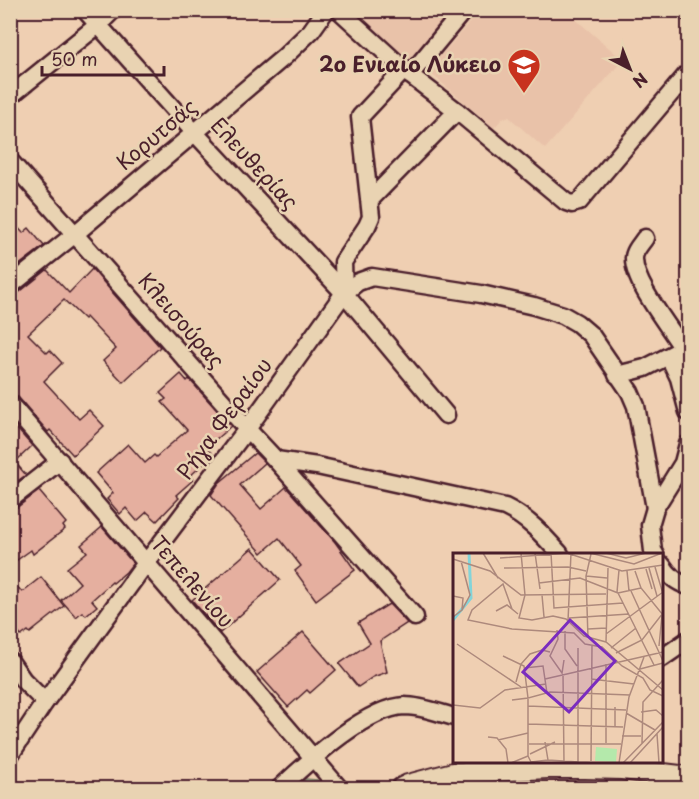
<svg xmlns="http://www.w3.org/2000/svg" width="699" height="799" font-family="'Playpen Sans',sans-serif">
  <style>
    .built { fill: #e9c2a9 }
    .green { fill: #b4e9ab; stroke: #7f846b; stroke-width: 1.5 }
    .building { fill: #e5af9f; stroke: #4a1f2b; stroke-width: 1.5 }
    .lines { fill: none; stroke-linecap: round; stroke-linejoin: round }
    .minor-casing { stroke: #4a1f2b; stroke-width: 21 }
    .tertiary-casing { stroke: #4a1f2b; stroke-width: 24 }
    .minor { stroke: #e9d3b2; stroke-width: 16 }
    .tertiary { stroke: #e9d3b2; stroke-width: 20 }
    .labels { text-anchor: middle; stroke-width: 5; stroke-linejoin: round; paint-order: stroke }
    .poi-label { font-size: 21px; font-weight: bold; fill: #4a1f2b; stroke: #e9d3b2; text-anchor: end }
    .street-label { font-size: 21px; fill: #4a1f2b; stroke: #e9d3b2 }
    .inset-river { fill: none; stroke: #83d4d9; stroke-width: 3 }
    .inset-road { fill: none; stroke: #ad897c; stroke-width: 1.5 }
    .view { fill: #7b2cbf; fill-opacity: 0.15; stroke: #7b2cbf; stroke-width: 3 }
    .inset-edge { fill: none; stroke: #4a1f2b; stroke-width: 3 }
  </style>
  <rect width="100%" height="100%" fill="#efcfb2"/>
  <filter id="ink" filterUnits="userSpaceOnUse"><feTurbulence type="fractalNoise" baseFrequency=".0167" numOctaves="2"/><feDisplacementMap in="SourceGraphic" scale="12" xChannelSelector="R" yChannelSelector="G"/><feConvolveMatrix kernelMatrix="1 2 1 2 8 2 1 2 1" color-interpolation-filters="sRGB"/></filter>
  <g filter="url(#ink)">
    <!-- built -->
    <g class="built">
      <polygon points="480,10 566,11 623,60 545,149 509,117 503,118 494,128 428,71"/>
      <polygon points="351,11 457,11 408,62"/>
    </g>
    <!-- green -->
    <polygon class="green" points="306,779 317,780 325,788 296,788"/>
    <!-- building -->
    <g class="building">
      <polygon points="10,219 23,233 29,228 44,246 10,272"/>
      <polygon points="92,269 160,347 123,382 103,361 116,349 86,317 84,319 64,300 28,334 47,353 50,350 62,363 44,381 79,419 89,410 104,426 73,455 50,430 48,432 18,397 10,394 10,296 17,294 47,270 69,293"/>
      <polygon points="181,374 187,381 189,379 231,426 207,447 213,455 190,476 193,480 176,495 179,498 157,521 147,512 137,521 126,508 120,514 107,499 113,493 96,473 128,444 145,463 154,455 156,457 187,430 162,402 166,399 160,393"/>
      <polygon points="10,421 32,446 15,462 26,475 10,486"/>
      <polygon points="255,453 265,463 240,485 261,509 286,487 335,542 355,570 316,600 295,571 301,566 279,538 262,553 211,495 219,483"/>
      <polygon points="39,491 66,523 63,526 65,529 33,554 31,550 10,565 10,510 16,508"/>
      <polygon points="102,527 133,563 126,572 113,583 112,582 92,600 97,606 86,615 82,612 76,617 61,600 80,583 67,568 87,552 81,545"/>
      <polygon points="252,548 280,580 220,633 192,600"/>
      <polygon points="41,577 64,606 30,633 28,631 21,636 10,623 10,579 22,592"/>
      <polygon points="389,604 407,623 380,641 387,672 373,677 358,687 339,664 370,643 358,623"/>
      <polygon points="303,632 336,670 310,693 307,690 288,707 257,672"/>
    </g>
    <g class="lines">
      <defs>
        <g id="minor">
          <polyline points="85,10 194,132 344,293"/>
          <polyline points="339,10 410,75 457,111 566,202 572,204 579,202 688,73"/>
          <polyline points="687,10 688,12"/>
          <polyline points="410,75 464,10"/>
          <polyline points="10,96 98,25 113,10"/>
          <polyline points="10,161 247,429 276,460 415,617"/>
          <polyline points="370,200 457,111"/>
          <path d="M645 238C641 244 634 251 634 258 633 283 670 327 683 349"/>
          <polyline points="10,286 75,234 284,57 311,31 326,10"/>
          <polyline points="669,357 679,378 688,412"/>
          <polyline points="617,375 645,368 688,346"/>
          <polyline points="10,404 339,788"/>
          <polyline points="446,415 344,293 358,282 372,277 481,294 534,306 563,315 577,323 591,335 630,392 636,406 655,508"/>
          <path d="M276 460 317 466 505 507C528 518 543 535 560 554"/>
          <polyline points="10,500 60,461"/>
          <polyline points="655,554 653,551 650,525 655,508 683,463 688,444"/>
          <path d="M662 565C669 576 676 582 688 586"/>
          <polyline points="662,658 688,640"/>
          <polyline points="10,661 23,680 45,702"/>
          <polyline points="10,755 45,702 146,563 247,429 344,293 343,262 367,226 371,217 360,117 404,70"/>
          <path d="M280 788C308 762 366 707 405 706 421 706 439 713 454 717"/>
        </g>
        <polyline id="tertiary" points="402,788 408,785 453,773 548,768 585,768 622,769 688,777"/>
      </defs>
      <!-- minor casing -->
      <use href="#minor" class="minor-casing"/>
      <!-- tertiary casing -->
      <use href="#tertiary" class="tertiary-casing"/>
      <!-- minor -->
      <use href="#minor" class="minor"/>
      <!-- tertiary -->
      <use href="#tertiary" class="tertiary"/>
    </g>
  </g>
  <!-- icons -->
  <defs>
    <symbol id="school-pin" viewBox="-11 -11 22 30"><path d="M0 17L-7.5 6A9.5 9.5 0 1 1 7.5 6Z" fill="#c8321e" stroke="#e9d3b2"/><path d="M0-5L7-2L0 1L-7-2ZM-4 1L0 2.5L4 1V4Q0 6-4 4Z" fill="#fff"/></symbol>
  </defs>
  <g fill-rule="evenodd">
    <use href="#school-pin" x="505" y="46" width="38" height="52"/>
  </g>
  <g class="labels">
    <!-- poi labels -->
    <g class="poi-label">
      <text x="501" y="72">2ο Ενιαίο Λύκειο</text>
    </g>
    <!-- street labels -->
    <g class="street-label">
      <text transform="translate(157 135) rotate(-40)" y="7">Κορυτσάς</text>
      <text transform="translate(254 164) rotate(47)" y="7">Ελευθερίας</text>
      <text transform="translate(181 321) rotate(49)" y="7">Κλεισούρας</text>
      <text transform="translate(225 419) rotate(-54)" y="7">Ρήγα Φεραίου</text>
      <text transform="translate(192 582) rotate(49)" y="7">Τεπελενίου</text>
    </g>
  </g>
  <!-- overview -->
  <g transform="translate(453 553)">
    <rect width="210" height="210" fill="#efcfb2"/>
    <path d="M143 194 164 196 163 209 142 208Z" fill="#b4e9ab"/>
    <path class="inset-river" d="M0 67 18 45 16 0"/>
    <path class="inset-road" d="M30 0 45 25M68 0 72 42 66 65 79 67 100 63 113 66 131 83 153 89 210 137M82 0 87 36M98 0 101 55 170 50M114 0 169 18 210 12M137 0 181 11 209 0M153 0 173 5 193 0M47 5 114 0M0 6 37 18 68 42 153 41M202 14 210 41M51 15 115 14 133 18M196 15 204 43M193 16 199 36M174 18 176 38M182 18 188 35 210 62M133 23 154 25M86 30 127 25 165 40M178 38 210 108M164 39 166 17M165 40 201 112M165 40 188 35M89 42 91 64M0 43 10 45 9 57M59 56 50 31 19 57 15 67 59 76 121 80 132 91 149 94 169 113 190 125 197 137 210 143M43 58 54 52 65 61M0 64 9 57 17 42 8 8M116 65 176 61M115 68 118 0M135 76 153 75M104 77 105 86 97 103 109 120 111 107M112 78V96L124 113M153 81 210 39M135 85 133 23 138 1M153 89 155 15M4 91 68 134M206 93 209 62M125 95V210M158 95 183 75M163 100 189 87 210 60M50 103 71 113 75 145 59 147M71 115 90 113 94 140M187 116 210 110M110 121 111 210M92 126 210 99M138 126 181 131M63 129 68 111 77 101 89 97 97 99M0 152 27 155 52 137 93 131M75 153V145L97 139 177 142M162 154V173M188 159 203 157 210 163M173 160 202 177M75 171 170 174M204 181 206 210M169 183H188M35 184 44 185 53 196 55 210M45 187 75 180M92 189 95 207 141 210M153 190V111M189 190 190 149 210 127M76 191H168M77 201 102 189M75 203V153L173 157M75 203 78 209 95 207M138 208 139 92M58 210 75 203M166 210 176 144 191 104M170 210 210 169M177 210 210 174"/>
    <path class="view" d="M117 67 162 108 116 159 70 119Z"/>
    <rect width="210" height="210" class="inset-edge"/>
  </g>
  <!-- margin -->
  <rect width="699" height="799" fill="none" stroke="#e9d3b2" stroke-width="36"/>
  <rect x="18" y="18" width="663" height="763" fill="none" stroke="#4a1f2b" stroke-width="2" filter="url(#ink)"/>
  <!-- north arrow -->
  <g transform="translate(630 69) rotate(138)" stroke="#e9d3b2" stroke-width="4.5" paint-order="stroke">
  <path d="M0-4.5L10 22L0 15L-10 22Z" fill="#4a1f2b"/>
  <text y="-9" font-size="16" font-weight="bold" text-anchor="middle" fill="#4a1f2b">N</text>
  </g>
  <!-- scale -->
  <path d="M42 66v9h122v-9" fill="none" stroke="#4a1f2b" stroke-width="3"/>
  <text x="51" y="66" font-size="18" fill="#4a1f2b" stroke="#e9d3b2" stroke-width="4.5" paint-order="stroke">50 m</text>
</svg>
